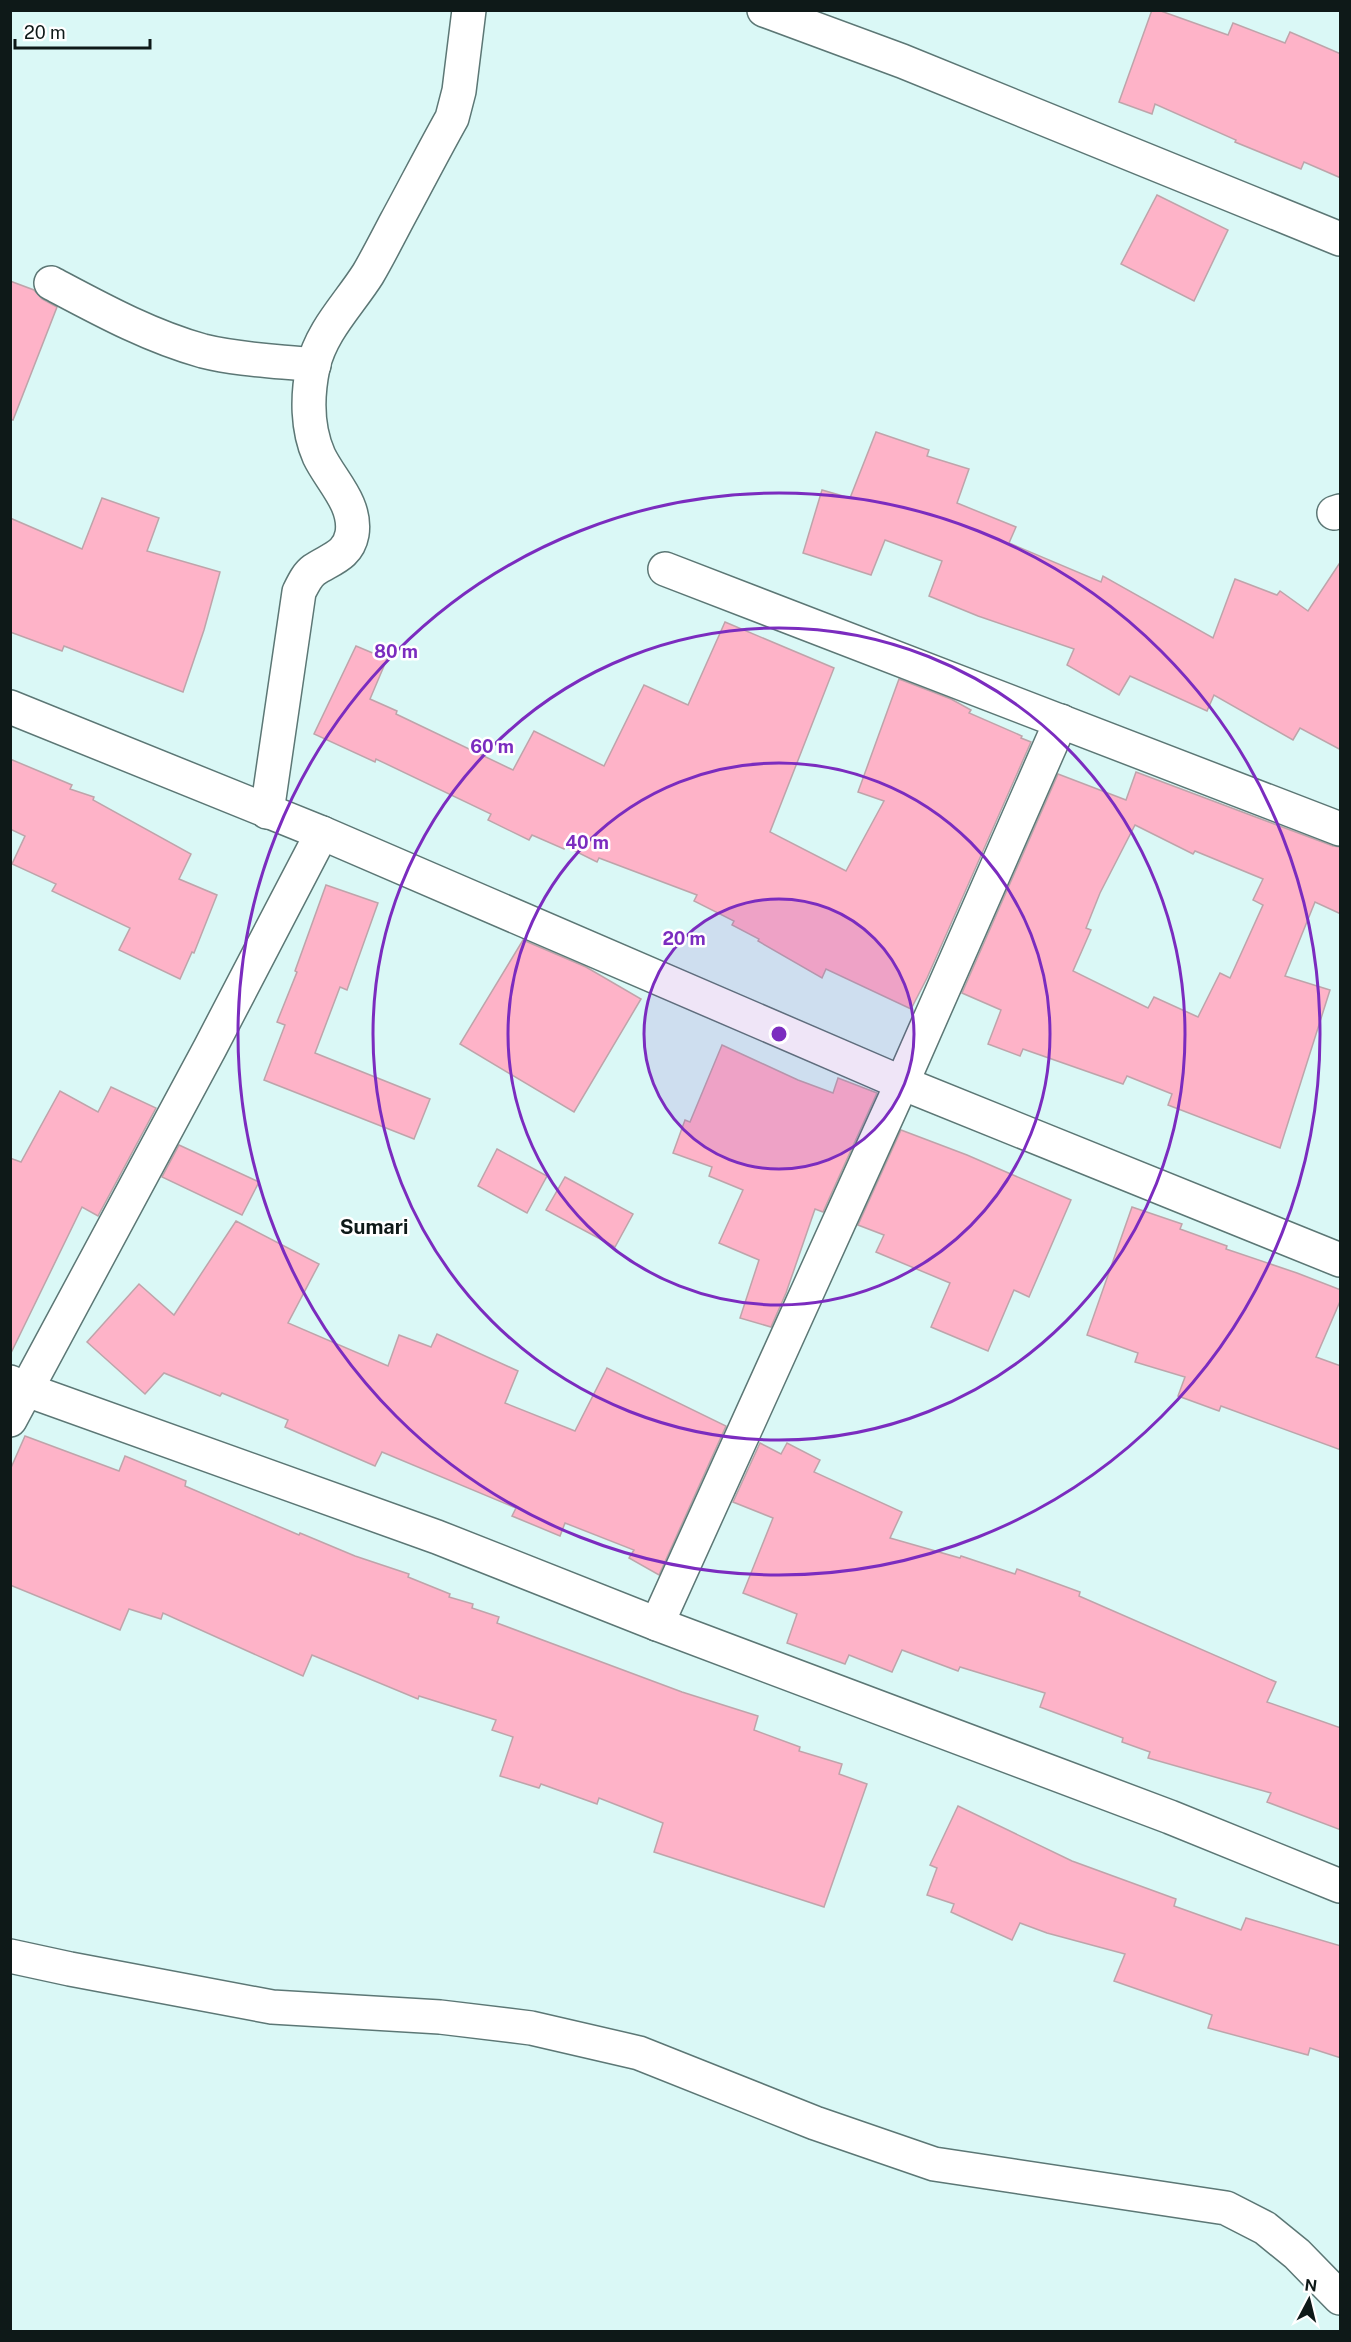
<svg xmlns="http://www.w3.org/2000/svg" width="1351" height="2342" font-family="'Public Sans',sans-serif">
  <style>
    .building { fill: #feb3c8; stroke: #bea4aa; stroke-width: 1.5; fill-rule: evenodd }
    .lines { fill: none; stroke-linecap: round; stroke-linejoin: round }
    .minor-casing { stroke: #5c7775; stroke-width: 36 }
    .minor { stroke: #fff; stroke-width: 33 }
    .ring { fill: none; stroke: #7b2cbf; stroke-width: 3 }
    .labels { text-anchor: middle; stroke-width: 5; stroke-linejoin: round; paint-order: stroke }
    .quarter-label { font-size: 20px; font-weight: bold; fill: #0e1918; stroke: #fff }
    .centre { fill: #7b2cbf; stroke: #fff; stroke-width: 3 }
    .ring-label { font-size: 18px; text-anchor: middle; font-weight: bold; fill: #7b2cbf; stroke: #fff; stroke-width: 5; stroke-linejoin: round; paint-order: stroke }
  </style>
  <rect width="100%" height="100%" fill="#daf8f6"/>
  <!-- building -->
  <g class="building">
    <polygon points="1152,10 1158,10 1228,35 1233,23 1285,43 1290,32 1341,54 1341,178 1304,162 1301,169 1235,142 1236,140 1155,104 1152,114 1119,102"/>
    <polygon points="1157,195 1228,230 1194,301 1121,264"/>
    <polygon points="10,281 34,290 42,299 57,307 13,420 10,419"/>
    <polygon points="876,432 929,450 927,456 969,469 957,503 1016,527 1009,543 1101,582 1103,576 1213,638 1235,579 1277,595 1280,591 1308,611 1341,561 1341,750 1300,728 1293,740 1214,695 1207,711 1130,676 1119,695 1067,665 1074,649 978,616 929,596 942,561 885,540 871,575 803,553 822,490 850,498"/>
    <polygon points="102,498 159,518 147,551 220,572 204,630 183,692 64,646 62,651 10,632 10,518 82,549"/>
    <polygon points="725,622 834,668 770,832 846,871 884,801 858,792 899,679 951,699 971,710 969,713 1022,736 1021,738 1031,742 927,978 911,1009 826,969 822,978 758,941 759,939 732,925 734,921 694,901 697,895 599,858 597,862 565,846 564,849 532,835 529,840 488,820 491,814 376,759 375,762 314,734 356,646 387,659 370,699 397,711 396,714 513,770 534,731 604,766 644,685 688,705"/>
    <polygon points="10,759 72,785 70,789 94,797 93,800 191,854 179,879 217,895 194,953 192,952 180,979 119,950 130,928 52,891 56,884 12,864 25,836 10,829"/>
    <path d="M1136 772 1333 846 1341 847V914L1315 902 1285 976 1330 990 1280 1148 1168 1105 1172 1094 1127 1076 1123 1084 1023 1049 1020 1056 988 1044 1001 1010 962 993 1058 774 1126 800ZM1135 825 1193 854 1195 851 1263 879 1253 900 1263 905 1230 978 1220 973 1198 1017 1154 997 1148 1008 1073 971 1091 930 1086 928 1100 893Z"/>
    <polygon points="326,885 378,903 347,990 340,987 315,1053 430,1099 414,1139 264,1080 285,1025 277,1022 297,972 295,971"/>
    <polygon points="523,940 586,967 641,999 574,1112 460,1044"/>
    <polygon points="722,1045 798,1080 833,1093 838,1078 877,1093 823,1212 815,1209 786,1293 771,1327 740,1318 759,1260 719,1243 743,1190 709,1176 712,1167 673,1153 685,1120 690,1122"/>
    <polygon points="111,1087 156,1108 98,1216 82,1207 10,1355 10,1158 21,1162 60,1091 98,1112"/>
    <polygon points="901,1130 967,1155 1071,1200 1029,1297 1014,1290 988,1351 931,1327 950,1283 876,1252 884,1235 858,1225"/>
    <polygon points="179,1145 259,1182 242,1215 162,1177"/>
    <polygon points="497,1149 547,1176 527,1213 478,1186"/>
    <polygon points="565,1177 633,1214 615,1247 546,1210"/>
    <polygon points="1132,1207 1182,1224 1180,1229 1227,1246 1226,1249 1297,1273 1341,1290 1341,1299 1316,1357 1341,1366 1341,1450 1221,1406 1219,1411 1178,1396 1185,1377 1135,1362 1138,1353 1087,1335"/>
    <polygon points="236,1221 319,1264 288,1323 388,1366 399,1335 431,1347 437,1334 518,1371 505,1403 575,1431 607,1368 726,1426 659,1575 629,1558 634,1550 565,1523 560,1536 512,1516 516,1508 382,1452 375,1466 285,1427 288,1420 222,1393 220,1396 164,1373 145,1394 87,1342 139,1284 174,1315"/>
    <polygon points="25,1436 119,1471 125,1456 186,1481 185,1486 299,1535 300,1533 355,1556 409,1574 408,1577 450,1594 449,1597 473,1604 472,1608 499,1617 497,1623 682,1692 758,1716 754,1730 800,1747 799,1751 842,1764 839,1774 867,1784 824,1907 654,1852 663,1823 599,1798 597,1804 541,1784 539,1788 500,1776 513,1737 492,1730 496,1720 419,1696 418,1699 312,1655 303,1676 163,1613 161,1619 129,1609 120,1630 10,1585 10,1470"/>
    <polygon points="760,1443 781,1454 787,1443 820,1460 814,1472 902,1512 890,1538 960,1558 961,1556 1015,1574 1017,1569 1080,1592 1079,1596 1276,1682 1267,1702 1341,1728 1341,1830 1267,1802 1271,1793 1148,1758 1150,1752 1122,1742 1123,1738 1040,1707 1045,1693 960,1667 958,1671 902,1650 892,1672 849,1655 845,1664 787,1643 797,1614 743,1593 773,1518 733,1502"/>
    <polygon points="958,1806 1072,1861 1176,1899 1174,1906 1241,1930 1246,1918 1341,1946 1341,2058 1310,2048 1308,2055 1208,2028 1212,2015 1114,1981 1125,1954 1047,1933 1020,1923 1012,1940 951,1912 954,1904 927,1895 937,1868 930,1865"/>
  </g>
  <g class="lines">
    <defs>
      <g id="minor">
        <polyline points="764,10 902,61 1340,239"/>
        <path d="M51 283C100 309 149 336 203 351 239 360 277 361 314 365"/>
        <polyline points="1334,513 1340,511"/>
        <polyline points="665,569 1340,829"/>
        <polyline points="10,707 322,833 902,1083 1340,1260"/>
        <path d="M267 812 299 592C303 584 307 575 314 570 330 559 348 556 352 534 357 504 331 481 319 456 307 429 307 396 313 367 321 331 349 304 368 274 378 257 387 239 396 222 415 187 433 152 452 118L459 91 469 10"/>
        <polyline points="10,1382 27,1390 437,1537 657,1624 1170,1817 1340,1886"/>
        <polyline points="10,1420 210,1048 322,833"/>
        <polyline points="657,1624 902,1083 1061,721"/>
        <polyline points="10,1956 70,1969 272,2007 440,2017 531,2028 639,2053 815,2123 934,2164 1226,2208 1265,2228 1297,2254 1340,2298"/>
      </g>
    </defs>
    <!-- minor casing -->
    <use href="#minor" class="minor-casing"/>
    <!-- minor -->
    <use href="#minor" class="minor"/>
  </g>
  <!-- distance rings -->
  <circle cx="779" cy="1034" r="135" fill="#7b2cbf" fill-opacity=".12"/>
  <g class="ring">
    <circle cx="779" cy="1034" r="135"/>
    <circle cx="779" cy="1034" r="271"/>
    <circle cx="779" cy="1034" r="406"/>
    <circle cx="779" cy="1034" r="541"/>
  </g>
  <g class="labels">
    <!-- quarter labels -->
    <g class="quarter-label">
      <text x="374" y="1234">Sumari</text>
    </g>
  </g>
  <circle cx="779" cy="1034" r="9" class="centre"/>
  <g class="ring-label">
    <text x="396" y="658">80 m</text>
    <text x="492" y="753">60 m</text>
    <text x="587" y="849">40 m</text>
    <text x="684" y="945">20 m</text>
  </g>
  <!-- border -->
  <rect width="1351" height="2342" fill="none" stroke="#0e1918" stroke-width="24"/>
  <!-- north arrow -->
  <g transform="translate(1309 2300) rotate(7)" stroke="#ffffff" stroke-width="4.5" paint-order="stroke">
  <path d="M0-4.5L10 22L0 15L-10 22Z" fill="#0e1918"/>
  <text y="-9" font-size="16" font-weight="bold" text-anchor="middle" fill="#0e1918">N</text>
  </g>
  <!-- scale -->
  <path d="M15 39v9h135v-9" fill="none" stroke="#0e1918" stroke-width="3"/>
  <text x="24" y="39" font-size="18" fill="#0e1918" stroke="#ffffff" stroke-width="4.5" paint-order="stroke">20 m</text>
</svg>
